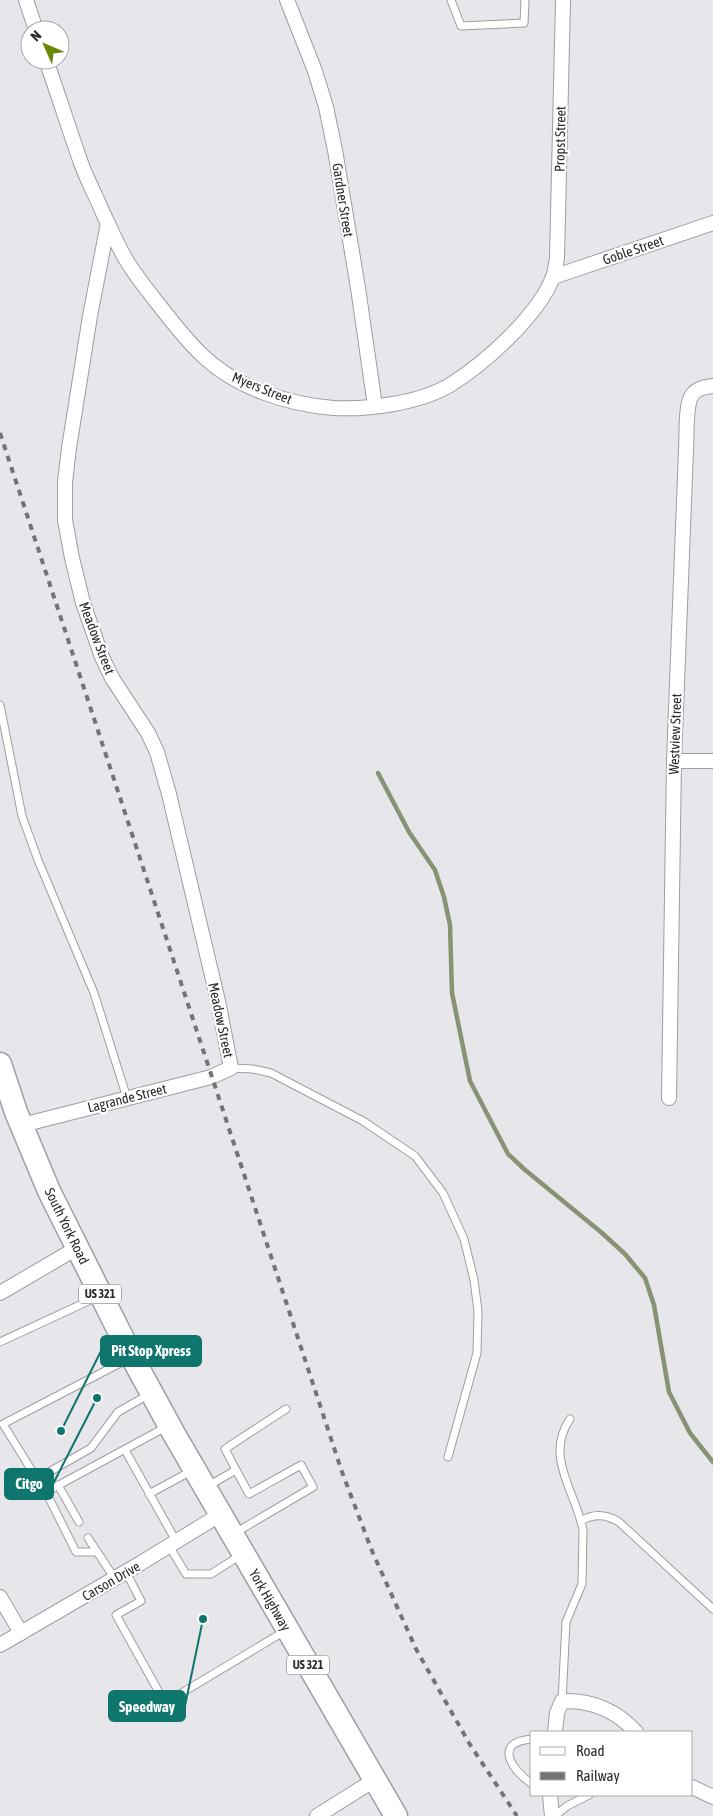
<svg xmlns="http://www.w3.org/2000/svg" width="713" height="1816" font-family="'Asap Condensed',sans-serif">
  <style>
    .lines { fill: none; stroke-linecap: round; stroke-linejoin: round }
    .stream { stroke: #889374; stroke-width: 4.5 }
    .lane-casing { stroke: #9f9da1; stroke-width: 9 }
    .street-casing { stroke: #9f9da1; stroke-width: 16 }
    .primary-casing { stroke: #9f9da1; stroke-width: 25 }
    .lane { stroke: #fff; stroke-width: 7 }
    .street { stroke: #fff; stroke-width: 14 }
    .primary { stroke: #fff; stroke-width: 22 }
    .rail { stroke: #747376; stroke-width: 4; stroke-dasharray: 6 6; stroke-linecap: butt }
    .labels { text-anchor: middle; stroke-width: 4.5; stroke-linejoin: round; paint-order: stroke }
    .shield { fill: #fff; stroke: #6b6a6b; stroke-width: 1 }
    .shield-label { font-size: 12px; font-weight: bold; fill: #2b2a2c }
    .street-label { font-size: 14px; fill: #2b2a2c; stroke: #fff }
    .leader { fill: none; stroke: #0f766e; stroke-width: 2 }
    .callout-dot { fill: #0f766e; stroke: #fff; stroke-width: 2 }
    .callout { fill: #0f766e; stroke: #0f766e; stroke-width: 2 }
    .callout-label { font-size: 15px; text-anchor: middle; font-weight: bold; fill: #fff }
  </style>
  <rect width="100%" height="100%" fill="#e7e6ea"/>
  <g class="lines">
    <!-- stream -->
    <polyline class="stream" points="378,773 409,832 435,870 444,897 450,925 452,993 470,1081 508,1154 524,1169 602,1233 625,1254 645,1278 654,1305 669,1392 690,1433 713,1462"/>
    <defs>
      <g id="lane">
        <polyline points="451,0 461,26 524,23 525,0"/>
        <polyline points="0,705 22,816 38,860 94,993 127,1098"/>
        <polyline points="231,1068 253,1069 271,1073 363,1121 415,1156 443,1193 464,1239 474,1280 478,1311 477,1353 448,1457"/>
        <polyline points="0,1342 97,1297"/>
        <polyline points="130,1358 3,1424 37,1479 91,1448 118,1412 148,1395"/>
        <polyline points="125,1450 176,1541"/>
        <polyline points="58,1485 79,1522"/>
        <polyline points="208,1486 236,1470 225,1449 286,1409"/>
        <polyline points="149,1494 193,1470"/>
        <path d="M581 1521C594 1513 606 1514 619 1522L713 1609"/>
        <polyline points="235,1533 313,1487 301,1465 249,1494 236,1470"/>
        <polyline points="88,1538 115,1579"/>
        <polyline points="169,1546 186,1574 211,1574 241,1555"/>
        <polyline points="97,1552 76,1552 46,1492 166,1427"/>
        <polyline points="126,1572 141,1601 116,1615 165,1703 285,1631"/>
        <path d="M562 1701 566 1622 582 1584 583 1530C576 1492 544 1457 570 1419"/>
        <path d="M532 1739C493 1742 511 1769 532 1784"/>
        <polyline points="555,1816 567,1806 589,1795"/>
      </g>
      <g id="street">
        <polyline points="26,0 36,30"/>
        <polyline points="287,0 315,71 326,107 335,150 358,288 375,406"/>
        <path d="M46 60C58 94 69 129 81 163 87 180 96 196 103 213 110 228 117 244 125 258 135 275 147 290 159 305 173 323 186 340 202 355 236 388 287 404 333 408 368 410 420 403 450 385 485 363 538 316 553 277 555 271 556 264 557 258L563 0"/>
        <polyline points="553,277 713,223"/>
        <polyline points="674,761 713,761"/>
        <path d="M669 1098 674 761 686 450C687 437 685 405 692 395 697 388 705 387 713 386"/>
        <polyline points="22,1125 211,1077 231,1068 218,1001 169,794 157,752 148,733 112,678 102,657 83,603 72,558 65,520 65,482 69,448 90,316 108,223"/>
        <polyline points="0,1293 77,1248"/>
        <polyline points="0,1597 21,1633"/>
        <polyline points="0,1645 141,1563 221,1514"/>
        <path d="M555 1732 557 1713 562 1701C591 1700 616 1710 636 1732"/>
        <polyline points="692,1787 713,1797"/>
        <polyline points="550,1795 552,1816"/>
        <polyline points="317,1816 376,1779"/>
      </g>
      <polyline id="primary" points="0,1064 16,1112 49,1191 132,1357 174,1434 396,1816"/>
    </defs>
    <!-- lane casing -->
    <use href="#lane" class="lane-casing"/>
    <!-- street casing -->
    <use href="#street" class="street-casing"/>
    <!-- primary casing -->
    <use href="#primary" class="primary-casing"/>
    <!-- lane -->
    <use href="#lane" class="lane"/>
    <!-- street -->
    <use href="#street" class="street"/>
    <!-- primary -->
    <use href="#primary" class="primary"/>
    <!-- rail -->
    <polyline class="rail" points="0,433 342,1472 372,1551 416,1649 469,1743 517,1816"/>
  </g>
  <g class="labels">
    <!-- shield labels -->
    <g class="shield">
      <rect x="79" y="1284.5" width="42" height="19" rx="4"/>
      <rect x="287" y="1655.5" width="42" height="19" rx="4"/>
    </g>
    <g class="shield-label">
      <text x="100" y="1298">US 321</text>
      <text x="308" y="1669">US 321</text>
    </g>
    <!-- street labels -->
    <g class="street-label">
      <text transform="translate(560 139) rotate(-89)" y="5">Propst Street</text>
      <text transform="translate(343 200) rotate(81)" y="5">Gardner Street</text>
      <text transform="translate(633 250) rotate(-19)" y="5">Goble Street</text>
      <text transform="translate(262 388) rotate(22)" y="5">Myers Street</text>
      <text transform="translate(97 638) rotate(69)" y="5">Meadow Street</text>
      <text transform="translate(675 734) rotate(-88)" y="5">Westview Street</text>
      <text transform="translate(221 1020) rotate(78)" y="5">Meadow Street</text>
      <text transform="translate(127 1098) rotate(-14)" y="5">Lagrande Street</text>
      <text transform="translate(67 1226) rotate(64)" y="5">South York Road</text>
      <text transform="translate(111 1581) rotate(-30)" y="5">Carson Drive</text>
      <text transform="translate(270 1600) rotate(60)" y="5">York Highway</text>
    </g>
  </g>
  <!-- callouts -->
  <path class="leader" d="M61 1431L101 1351M97 1398L53 1484M203 1619L185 1706"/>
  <g class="callout-dot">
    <circle cx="61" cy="1431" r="5"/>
    <circle cx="97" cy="1398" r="5"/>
    <circle cx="203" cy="1619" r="5"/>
  </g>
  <g class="callout">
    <rect x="101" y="1336" width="100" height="30" rx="5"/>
    <rect x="5" y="1469" width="48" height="30" rx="5"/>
    <rect x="109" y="1691" width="76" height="30" rx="5"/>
  </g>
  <g class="callout-label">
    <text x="151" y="1356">Pit Stop Xpress</text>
    <text x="29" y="1489">Citgo</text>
    <text x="147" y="1712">Speedway</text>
  </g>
  <!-- legend -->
  <rect x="530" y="1731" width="162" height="65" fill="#ffffff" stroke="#aaaaab"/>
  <rect x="540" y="1747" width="25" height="8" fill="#ffffff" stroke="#aaaaab"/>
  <text x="576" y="1756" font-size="15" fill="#2b2a2c">Road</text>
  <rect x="540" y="1772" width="25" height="8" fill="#747376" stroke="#aaaaab"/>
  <text x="576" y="1781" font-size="15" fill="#2b2a2c">Railway</text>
  <!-- north arrow -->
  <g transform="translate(45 45) rotate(315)"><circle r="24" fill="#ffffff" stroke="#aaaaab"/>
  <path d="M0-4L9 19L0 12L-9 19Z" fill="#698700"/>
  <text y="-8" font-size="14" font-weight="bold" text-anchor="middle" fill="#2b2a2c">N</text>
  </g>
</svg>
